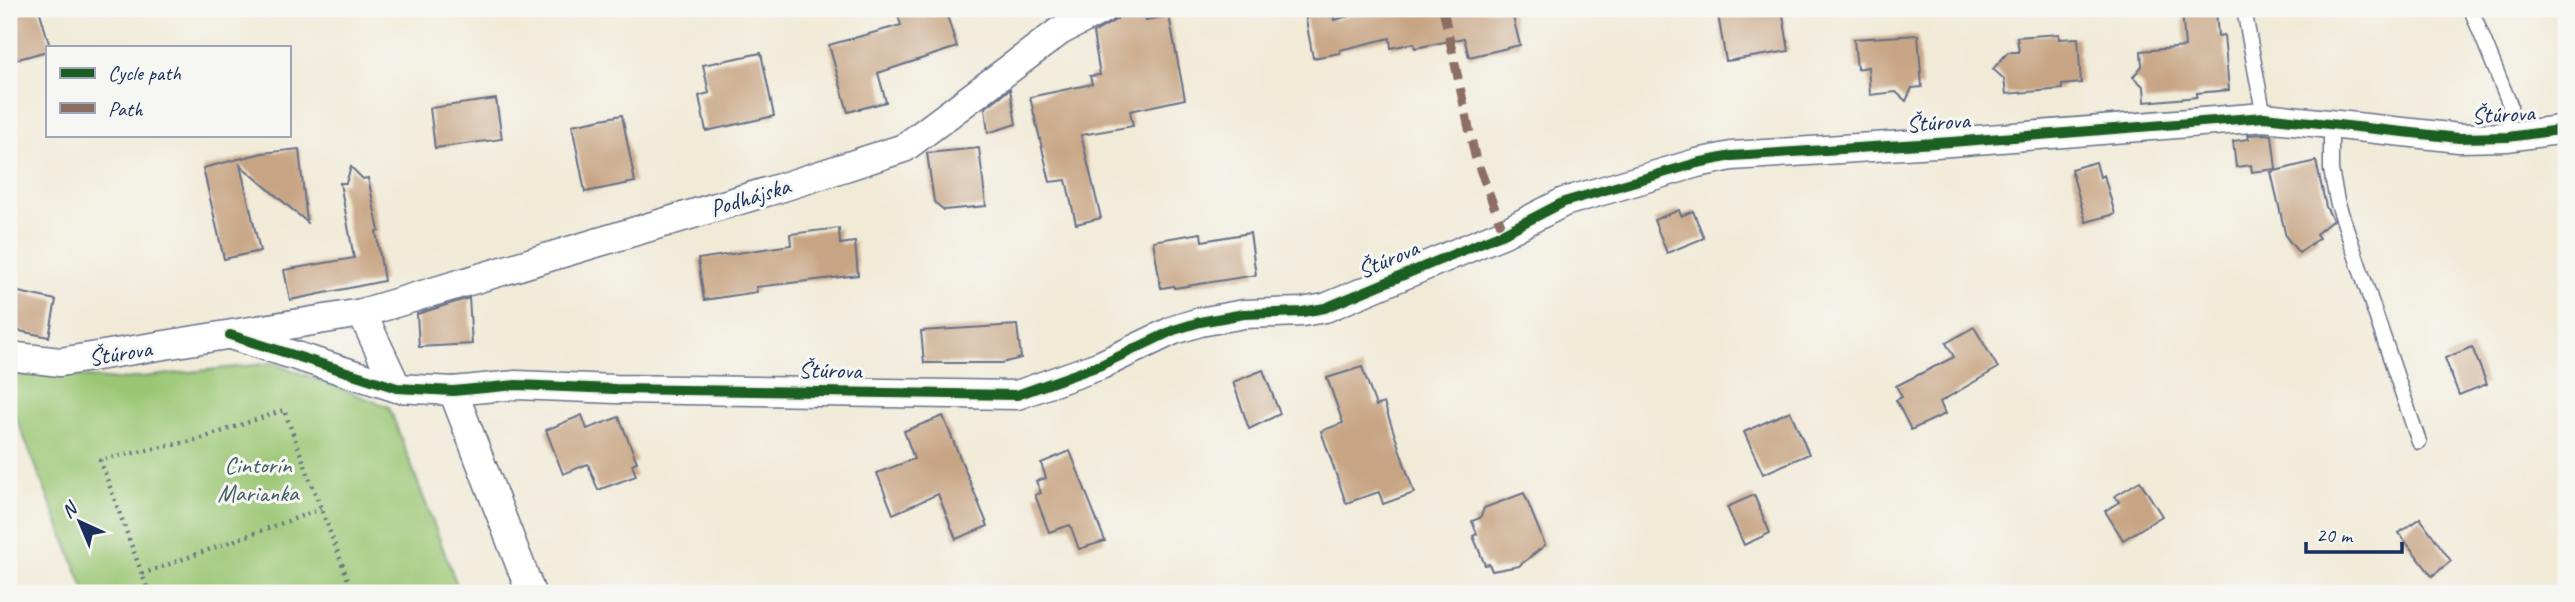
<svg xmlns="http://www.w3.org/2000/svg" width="2575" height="602" font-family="Caveat,sans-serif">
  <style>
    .green { fill: #9bc775; stroke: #5b7b6a; stroke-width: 2 }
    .building { fill: #c7a483 }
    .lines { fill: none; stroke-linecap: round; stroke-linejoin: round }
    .service-casing { stroke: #667088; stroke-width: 17 }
    .minor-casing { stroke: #667088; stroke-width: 31 }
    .path { stroke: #667088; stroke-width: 4.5; stroke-dasharray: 2 5; stroke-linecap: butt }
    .service { stroke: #fff; stroke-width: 14 }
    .minor { stroke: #fff; stroke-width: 28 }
    .quiet { stroke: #8d6e63; stroke-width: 9; stroke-dasharray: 18 9; stroke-linecap: butt }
    .cycleway-casing { stroke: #f6f6f2; stroke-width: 15 }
    .cycleway { stroke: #1b5e20; stroke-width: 10 }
    .labels { text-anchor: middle; stroke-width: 6; stroke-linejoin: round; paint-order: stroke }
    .street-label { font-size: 24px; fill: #1b2f5e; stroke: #f6f6f2 }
    .park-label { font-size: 24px; fill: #415d65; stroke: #f6f6f2 }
  </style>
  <rect width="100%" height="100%" fill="#f6f6f2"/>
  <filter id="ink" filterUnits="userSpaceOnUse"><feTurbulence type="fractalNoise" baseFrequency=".0143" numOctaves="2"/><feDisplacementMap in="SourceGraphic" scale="14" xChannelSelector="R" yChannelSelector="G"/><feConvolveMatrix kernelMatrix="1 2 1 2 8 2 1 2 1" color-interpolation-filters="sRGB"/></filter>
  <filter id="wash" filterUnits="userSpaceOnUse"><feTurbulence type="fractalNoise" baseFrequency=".00686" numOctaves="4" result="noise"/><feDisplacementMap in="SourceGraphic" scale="28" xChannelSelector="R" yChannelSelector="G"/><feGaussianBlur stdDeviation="1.57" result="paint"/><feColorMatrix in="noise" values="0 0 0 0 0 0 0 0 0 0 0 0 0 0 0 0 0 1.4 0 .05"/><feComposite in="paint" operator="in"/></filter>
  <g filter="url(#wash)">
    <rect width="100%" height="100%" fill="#f1ead7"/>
    <!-- green -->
    <polygon class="green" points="273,363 389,407 460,593 86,593 9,399 9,374 59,374 115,380"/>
    <g id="blocks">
      <!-- building -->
      <g class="building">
        <polygon points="9,9 39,9 50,47 47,47 47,51 15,60 9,30"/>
        <polygon points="896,9 945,9 957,47 878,73 886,102 848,112 829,45 901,25"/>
        <polygon points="1119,9 1144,9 1146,20 1169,16 1185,99 1130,111 1133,126 1081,135 1101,218 1076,224 1066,180 1050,182 1030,97 1092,84 1090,76 1100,75 1093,33 1117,19"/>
        <polygon points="1304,9 1332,9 1334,20 1377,9 1511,9 1520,45 1469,57 1464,38 1415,48 1414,43 1391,48 1390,38 1340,50 1340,53 1313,58"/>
        <polygon points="1717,9 1782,9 1789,51 1726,61"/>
        <polygon points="2182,9 2216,9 2218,36 2224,35 2229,90 2197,93 2197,97 2145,102 2144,87 2133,77 2142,66 2141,51 2185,47"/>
        <polygon points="2059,34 2059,39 2078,38 2081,83 2062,85 2062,89 2006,94 2004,79 1993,69 2008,52 2019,52 2017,37"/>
        <polygon points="1918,35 1922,87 1912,88 1906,101 1896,92 1870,95 1868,67 1857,69 1854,39"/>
        <polygon points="761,53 774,116 706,131 699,96 709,93 703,65"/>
        <polygon points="1010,89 1016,124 988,133 985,108"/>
        <polygon points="496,99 502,139 435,148 430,108"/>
        <polygon points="622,115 635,182 585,192 572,125"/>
        <polygon points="2264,134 2272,135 2276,169 2252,172 2251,165 2236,167 2233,141 2249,139 2248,135"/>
        <polygon points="979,148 986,206 944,210 934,202 927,153"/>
        <polygon points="299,149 307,222 240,165 260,251 224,259 203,168 262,153"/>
        <polygon points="2316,161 2326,207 2333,220 2316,234 2319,238 2299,253 2286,237 2271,172"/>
        <polygon points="2096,162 2100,177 2104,175 2115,214 2086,222 2071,169"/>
        <polygon points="351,167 363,179 368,178 379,231 376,231 384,281 290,300 284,270 354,258 340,183 346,183"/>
        <polygon points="1679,210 1681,216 1693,211 1704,238 1667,253 1654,220"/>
        <polygon points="839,228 840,244 855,242 858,275 756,287 757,292 704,300 698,259 791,245 790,234"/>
        <polygon points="1201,233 1202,241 1250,233 1256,275 1174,288 1174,286 1161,288 1153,241"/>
        <polygon points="9,290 56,300 49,337 9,329"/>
        <polygon points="469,298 472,344 419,347 417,314"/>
        <polygon points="1017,325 1021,358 1002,363 924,363 921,331"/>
        <polygon points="1974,327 1998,368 1940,402 1945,414 1911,430 1896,400 1902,397 1896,386 1954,357 1946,343"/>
        <polygon points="2472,347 2487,384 2459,395 2445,358"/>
        <polygon points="1362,367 1376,406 1384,403 1414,493 1383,504 1379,492 1346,503 1321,431 1343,423 1327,378"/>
        <polygon points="1263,370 1280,414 1249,429 1233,382"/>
        <polygon points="1790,411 1809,454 1763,474 1744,432"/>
        <polygon points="582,415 587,429 619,417 637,462 632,464 636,476 598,490 588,464 563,474 546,430"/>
        <polygon points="943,416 988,526 956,539 938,494 893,514 877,473 914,459 904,431"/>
        <polygon points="1070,451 1105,541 1079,549 1070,525 1049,532 1035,495 1041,493 1036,481 1046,478 1041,463"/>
        <polygon points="2140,481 2162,516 2123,540 2105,511 2119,502 2115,496"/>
        <polygon points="1524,493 1545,545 1519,566 1492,571 1489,564 1485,565 1473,536 1477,534 1472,521 1480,518 1484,508"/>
        <polygon points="1754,495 1770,533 1744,545 1727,507"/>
        <polygon points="2420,518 2451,561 2432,576 2399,533"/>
      </g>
    </g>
  </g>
  <g filter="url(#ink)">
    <use href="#blocks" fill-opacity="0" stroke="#667088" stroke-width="2"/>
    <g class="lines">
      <defs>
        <g id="service">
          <polyline points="2244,9 2264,117"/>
          <polyline points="2471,9 2510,105 2508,137"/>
          <polyline points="2331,124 2331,170 2337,201 2419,442"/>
        </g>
        <g id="minor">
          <polyline points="362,313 397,388"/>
          <polyline points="230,335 397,388 453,391 516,385 615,389 1017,395 1101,365 1174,330 1200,322 1244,314 1302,312 1325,308 1504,233 1564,202 1697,163 1732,156 1951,142 2264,117 2459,138 2508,137 2566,129"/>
          <polyline points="9,356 60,362 362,313 783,187 904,148 1060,31 1103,9"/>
          <polyline points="453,391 531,593"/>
        </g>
      </defs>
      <!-- service casing -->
      <use href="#service" class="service-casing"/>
      <!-- minor casing -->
      <use href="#minor" class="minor-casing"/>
      <!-- path -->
      <g class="path">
        <polyline points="142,574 321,509"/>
        <polyline points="149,593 100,460 197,440 284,410 353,593"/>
      </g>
      <!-- service -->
      <use href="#service" class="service"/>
      <!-- minor -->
      <use href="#minor" class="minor"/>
      <!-- quiet -->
      <polyline class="quiet" points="1443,9 1475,156 1504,233"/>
      <defs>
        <polyline id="cycleway" points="230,335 397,388 453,391 516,385 615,389 1017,395 1101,365 1174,330 1200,322 1244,314 1302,312 1325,308 1504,233 1564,202 1697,163 1732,156 1951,142 2264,117 2459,138 2508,137 2566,129"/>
      </defs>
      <!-- cycleway casing -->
      <use href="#cycleway" class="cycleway-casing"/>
      <!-- cycleway -->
      <use href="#cycleway" class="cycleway"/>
    </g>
  </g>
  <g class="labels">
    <!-- street labels -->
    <g class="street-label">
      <text transform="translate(2503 114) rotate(-3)" y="8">Štúrova</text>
      <text transform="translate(1938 122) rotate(-4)" y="8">Štúrova</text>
      <text transform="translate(750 197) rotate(-17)" y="8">Podhájska</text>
      <text transform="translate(1388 259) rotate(-23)" y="8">Štúrova</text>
      <text transform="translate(120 353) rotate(-9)" y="8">Štúrova</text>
      <text transform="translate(830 370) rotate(1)" y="8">Štúrova</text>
    </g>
    <!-- park labels -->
    <g class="park-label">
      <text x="258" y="473">Cintorín<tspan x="258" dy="28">Marianka</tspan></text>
    </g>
  </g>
  <!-- margin -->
  <rect width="2575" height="602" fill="none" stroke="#f6f6f2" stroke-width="35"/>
  <!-- legend -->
  <rect x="46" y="46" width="245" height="91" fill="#f6f6f2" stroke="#9ea6b7" stroke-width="2"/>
  <rect x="60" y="68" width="35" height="10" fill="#1b5e20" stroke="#9ea6b7" stroke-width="2"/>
  <text x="108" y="80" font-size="21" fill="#1b2f5e">Cycle path</text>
  <rect x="60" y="103" width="35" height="10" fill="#8d6e63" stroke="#9ea6b7" stroke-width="2"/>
  <text x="108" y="116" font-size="21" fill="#1b2f5e">Path</text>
  <!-- north arrow -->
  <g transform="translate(80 522) rotate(316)" stroke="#f6f6f2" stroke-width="5" paint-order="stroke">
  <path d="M0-5L12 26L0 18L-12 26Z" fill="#1b2f5e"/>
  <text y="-10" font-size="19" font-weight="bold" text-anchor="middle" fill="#1b2f5e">N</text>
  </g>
  <!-- scale -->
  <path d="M2306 542v10h96v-10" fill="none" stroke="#1b2f5e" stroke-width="3.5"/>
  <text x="2316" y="542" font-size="21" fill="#1b2f5e" stroke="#f6f6f2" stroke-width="5" paint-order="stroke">20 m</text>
</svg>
